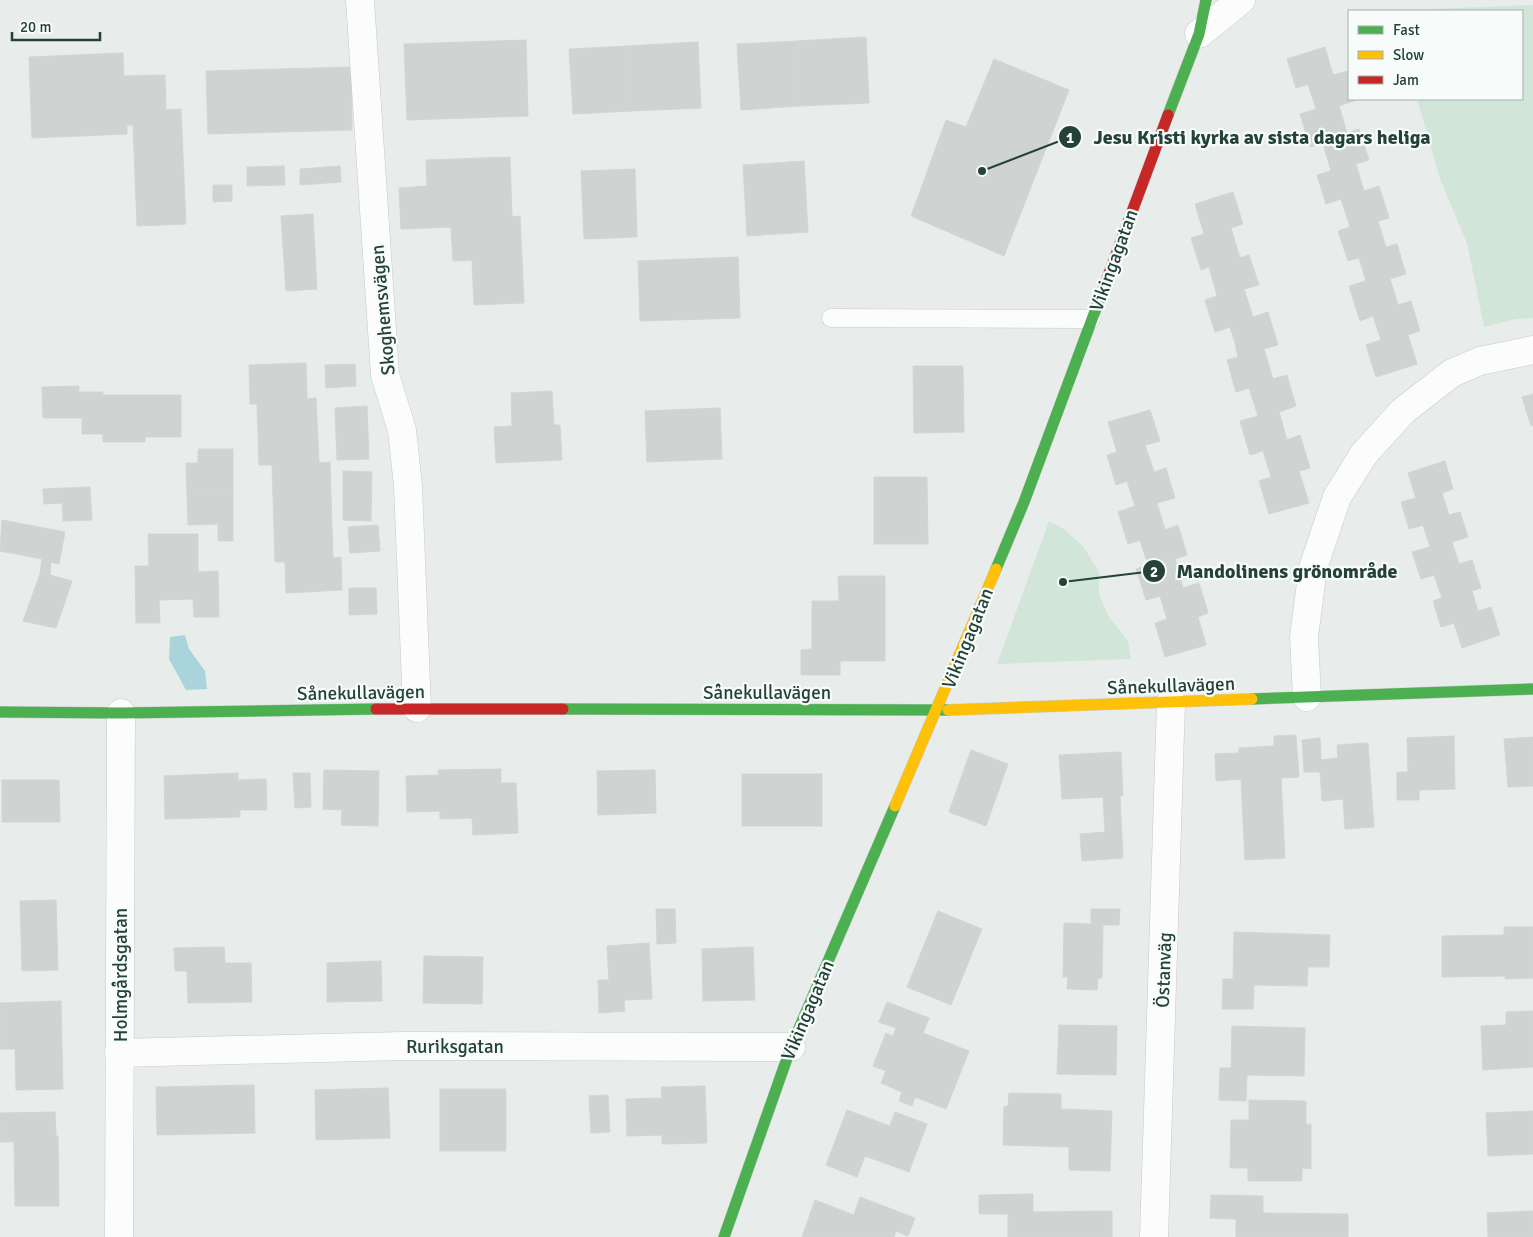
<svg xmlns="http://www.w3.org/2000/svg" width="1533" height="1237" font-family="Signika,sans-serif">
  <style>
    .green { fill: #d1e6d8 }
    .water { fill: #a9d4db }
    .building { fill: #cfd4d2; stroke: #d1d6d4 }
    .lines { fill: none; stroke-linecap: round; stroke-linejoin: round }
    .lane-casing { stroke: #c5cac8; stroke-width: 19 }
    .street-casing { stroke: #c5cac8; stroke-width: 29 }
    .fast-casing { stroke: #c3cbc8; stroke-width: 12 }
    .slow-casing { stroke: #c3cbc8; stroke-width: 12 }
    .jam-casing { stroke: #c3cbc8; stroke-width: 12 }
    .lane { stroke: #fcfcfc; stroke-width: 18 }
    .street { stroke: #fcfcfc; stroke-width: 28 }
    .fast { stroke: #4caf50; stroke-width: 11 }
    .slow { stroke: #ffc107; stroke-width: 11 }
    .jam { stroke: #c62828; stroke-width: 11 }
    .labels { text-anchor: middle; stroke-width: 4.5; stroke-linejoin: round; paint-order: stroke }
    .street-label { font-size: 19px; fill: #24423a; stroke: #f7fbf9 }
    .leader { fill: none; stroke: #24423a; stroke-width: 2 }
    .callout-dot { fill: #24423a; stroke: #f7fbf9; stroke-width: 2 }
    .mark-label { font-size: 15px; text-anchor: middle; font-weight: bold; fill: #fff }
    .callout-label { font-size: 20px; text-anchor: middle; font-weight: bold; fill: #24423a; stroke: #f7fbf9; stroke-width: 4.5; stroke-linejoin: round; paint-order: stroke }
  </style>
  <rect width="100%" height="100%" fill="#e8edeb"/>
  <!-- green -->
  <g class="green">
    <polygon points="1533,5 1533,318 1516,319 1484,327 1467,243 1440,179 1417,99 1522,99 1522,11 1404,11 1403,10"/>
    <polygon points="1049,521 1064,529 1082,545 1099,571 1099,594 1109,617 1128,641 1131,659 997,664"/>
  </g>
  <!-- water -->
  <polygon class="water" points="185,635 189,649 205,671 207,689 186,690 169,659 170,637"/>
  <!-- building -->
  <g class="building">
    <polygon points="866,37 869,103 800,106 797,41"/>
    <polygon points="526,40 528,116 407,120 404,44"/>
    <polygon points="797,41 800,106 741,110 737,44"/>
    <polygon points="698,42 701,108 632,111 628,46"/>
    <polygon points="628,46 632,111 573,114 569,49"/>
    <polygon points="1325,47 1333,75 1347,71 1349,78 1349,99 1356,99 1356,100 1339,106 1347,133 1359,129 1369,160 1356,164 1364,191 1379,186 1389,218 1378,221 1386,247 1397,244 1406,274 1390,279 1398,305 1411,301 1420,331 1408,335 1417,364 1376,377 1366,345 1381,340 1373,316 1360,321 1349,286 1366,281 1359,258 1348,261 1338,231 1350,227 1341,199 1326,204 1317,175 1331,171 1323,143 1310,147 1300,114 1316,109 1308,84 1296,88 1287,59"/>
    <polygon points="123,53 124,76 165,75 166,110 181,109 186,224 137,226 133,125 127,125 127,134 32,138 29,57"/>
    <polygon points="994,59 1069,90 1004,256 911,216 946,120 966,127"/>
    <polygon points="351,67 352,130 208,134 206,71"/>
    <polygon points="510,157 512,217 520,216 524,303 474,305 472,260 453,261 451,227 401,229 399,188 427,186 426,160"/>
    <polygon points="804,161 808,232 747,236 743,165"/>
    <polygon points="284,166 285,185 247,186 247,167"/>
    <polygon points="340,166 341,182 300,185 300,169"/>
    <polygon points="635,169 637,237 584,239 581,171"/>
    <polygon points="213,185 232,185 232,201 213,202"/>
    <polygon points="1233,192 1243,224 1231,228 1240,258 1249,255 1259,285 1244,289 1253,317 1268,312 1278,345 1264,349 1273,379 1287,375 1296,406 1279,412 1287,440 1300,435 1310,468 1299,471 1309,503 1269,514 1259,481 1271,477 1263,451 1250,455 1240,421 1258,416 1249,388 1236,392 1227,360 1238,357 1235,343 1230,327 1215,332 1205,300 1217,296 1209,267 1201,270 1191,238 1204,234 1195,204"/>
    <polygon points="313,214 317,289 286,291 281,216"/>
    <polygon points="738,257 740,318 640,321 638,261"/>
    <polygon points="306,363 307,399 316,398 319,463 330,462 333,558 341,557 342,590 286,593 285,562 275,562 272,465 259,465 257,404 250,404 249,365"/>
    <polygon points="355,364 356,386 326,388 325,365"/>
    <polygon points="913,366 963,366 964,432 914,433"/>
    <polygon points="79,386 79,392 103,392 103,395 181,395 181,437 145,437 145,442 103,442 103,434 82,434 82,418 43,418 42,387"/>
    <polygon points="552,391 554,425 560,425 562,460 496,463 494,427 512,426 511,393"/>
    <polygon points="1533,394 1533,425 1531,426 1522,397"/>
    <polygon points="367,406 369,459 337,460 335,408"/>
    <polygon points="720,408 722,459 647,462 645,411"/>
    <polygon points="1150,410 1160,441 1145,445 1154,472 1166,468 1175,498 1157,503 1165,530 1178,525 1187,555 1175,559 1183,588 1199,583 1208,613 1198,617 1206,645 1165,657 1155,623 1167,619 1160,596 1146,600 1136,569 1148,565 1140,540 1128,544 1118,512 1135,506 1127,481 1116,485 1107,455 1117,452 1108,422"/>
    <polygon points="198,449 233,449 233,493 187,494 186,463 198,463"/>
    <polygon points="1445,461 1453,489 1442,493 1449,515 1460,512 1468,537 1452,542 1459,564 1472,560 1481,588 1472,591 1478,611 1491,607 1500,635 1462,648 1454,623 1441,627 1433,601 1442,598 1434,575 1421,579 1412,552 1430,547 1423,525 1409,529 1401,502 1416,498 1408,473"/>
    <polygon points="343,471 372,472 371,521 343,520"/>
    <polygon points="874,477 927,477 928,544 874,544"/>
    <polygon points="90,487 92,520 63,521 62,503 44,504 43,489"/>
    <polygon points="233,493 233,541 218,541 218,524 188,525 187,494"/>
    <polygon points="2,520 65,532 59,564 51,562 50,575 72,581 56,628 23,621 40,574 42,559 0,551"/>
    <polygon points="378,525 380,551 350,553 348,527"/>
    <polygon points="148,534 198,534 198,572 218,571 219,617 194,617 193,599 159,600 160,623 136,623 135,566 149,566"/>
    <polygon points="838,576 885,576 885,661 840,661 840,675 801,675 801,650 812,649 812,601 839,601"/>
    <polygon points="349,588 376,588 377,614 349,615"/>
    <polygon points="1296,735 1299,777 1281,778 1285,858 1245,860 1241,779 1216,781 1215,754 1239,753 1239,748 1274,746 1274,736"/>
    <polygon points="1454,736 1455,789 1419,790 1419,800 1397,800 1397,772 1408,772 1407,738"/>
    <polygon points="1533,737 1533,786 1508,787 1504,739"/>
    <polygon points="1320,738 1321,760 1338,758 1337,745 1368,743 1374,827 1345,829 1343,799 1322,801 1320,772 1304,772 1302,740"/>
    <polygon points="971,750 1008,764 986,826 949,812"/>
    <polygon points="1121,752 1123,795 1120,796 1123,858 1082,861 1080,834 1105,832 1103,797 1062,799 1059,755"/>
    <polygon points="501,769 501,783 516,783 518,833 473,835 472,818 440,819 440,811 407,812 406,776 439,775 438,770"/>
    <polygon points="324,770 379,771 378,826 341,825 342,810 323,809"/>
    <polygon points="655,770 656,813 598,815 597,771"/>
    <polygon points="238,773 238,780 266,779 267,810 240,810 240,817 165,819 164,776"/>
    <polygon points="293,773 310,773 311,807 295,808"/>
    <rect x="742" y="774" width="80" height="52"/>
    <polygon points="2,780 59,780 60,822 2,822"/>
    <polygon points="56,900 58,970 22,971 20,901"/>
    <polygon points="656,909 675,909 676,943 657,944"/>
    <polygon points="1091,909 1120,909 1119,925 1103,925 1102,978 1098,978 1097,990 1067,989 1068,977 1063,977 1064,923 1091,924"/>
    <polygon points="938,911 982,929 951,1005 907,987"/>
    <polygon points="1504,927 1533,927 1533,978 1505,979 1505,976 1442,977 1442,936 1504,935"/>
    <polygon points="1234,932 1330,935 1329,967 1308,967 1307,986 1254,985 1253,1009 1222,1009 1223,979 1233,979"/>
    <polygon points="649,943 652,999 624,1000 625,1011 599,1013 598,980 609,980 607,946"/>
    <polygon points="224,947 225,963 251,963 252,1002 188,1003 187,971 175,971 174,948"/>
    <polygon points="753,947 755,1000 703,1001 702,949"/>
    <polygon points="424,956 483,957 482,1004 423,1003"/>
    <polygon points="381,961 382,1001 327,1002 327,963"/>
    <polygon points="61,1001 63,1089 16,1090 15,1049 0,1049 0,1003"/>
    <polygon points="887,1002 929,1018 923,1033 969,1051 946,1109 915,1097 912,1106 899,1101 902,1092 881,1083 886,1071 873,1066 886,1033 893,1036 896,1028 879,1022"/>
    <polygon points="1533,1011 1533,1067 1483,1070 1481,1026 1506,1025 1506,1012"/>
    <polygon points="1059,1025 1117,1026 1116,1075 1057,1074"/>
    <polygon points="1232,1026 1305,1028 1304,1076 1247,1075 1246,1101 1219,1100 1220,1068 1231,1068"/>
    <polygon points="254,1085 255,1133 157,1135 156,1087"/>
    <polygon points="705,1086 707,1143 662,1144 662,1135 627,1136 626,1099 662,1098 661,1087"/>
    <polygon points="388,1088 390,1138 316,1140 315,1090"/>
    <rect x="440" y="1089" width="66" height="62"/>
    <polygon points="1009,1093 1061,1094 1061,1109 1112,1111 1110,1171 1069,1170 1069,1147 1003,1145 1004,1107 1008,1106"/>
    <polygon points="608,1095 610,1132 591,1133 589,1096"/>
    <polygon points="1249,1100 1306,1101 1306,1125 1311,1124 1311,1169 1302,1168 1302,1181 1248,1181 1248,1168 1230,1168 1231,1120 1249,1120"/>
    <polygon points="847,1110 890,1126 895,1112 927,1124 909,1172 865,1156 857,1177 826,1165"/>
    <polygon points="1533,1111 1533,1154 1488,1156 1486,1113"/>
    <polygon points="55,1112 56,1136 58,1136 59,1206 15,1206 14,1142 0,1142 0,1113"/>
    <polygon points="1033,1194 1033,1212 1112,1211 1112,1237 1008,1237 1008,1214 979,1214 979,1195"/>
    <polygon points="1211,1195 1263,1196 1263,1213 1348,1214 1348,1237 1236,1237 1236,1219 1210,1218"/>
    <polygon points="860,1197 915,1218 908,1236 896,1231 894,1237 802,1237 815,1200 854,1215"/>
    <polygon points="1533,1211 1533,1237 1488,1237 1487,1213"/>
  </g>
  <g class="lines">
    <defs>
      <polyline id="lane" points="831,318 1091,319"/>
      <g id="street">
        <polyline points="360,0 385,375 402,430 408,486 417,708"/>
        <polyline points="1199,34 1241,0"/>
        <polyline points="1307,697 1304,637 1313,568 1337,497 1364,454 1403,411 1452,373 1480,361 1533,350"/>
        <polyline points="119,1053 402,1046 791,1047"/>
        <polyline points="119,1237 121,713"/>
        <polyline points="1154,1237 1171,702"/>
      </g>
      <g id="fast">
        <polyline points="1168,115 1199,34 1206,0"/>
        <polyline points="996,569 1024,502 1104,287"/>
        <polyline points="1252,699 1533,689"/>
        <polyline points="563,709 948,710"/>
        <polyline points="0,712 121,713 376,709"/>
        <polyline points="724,1237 791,1047 895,806"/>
      </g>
      <g id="slow">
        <polyline points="948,710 1252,699"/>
        <polyline points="895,806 996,569"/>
      </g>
      <g id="jam">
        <polyline points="1104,287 1168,115"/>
        <polyline points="376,709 563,709"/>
      </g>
    </defs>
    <!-- lane casing -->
    <use href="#lane" class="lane-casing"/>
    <!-- street casing -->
    <use href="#street" class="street-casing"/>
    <!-- fast casing -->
    <use href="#fast" class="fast-casing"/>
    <!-- slow casing -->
    <use href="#slow" class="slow-casing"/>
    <!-- jam casing -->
    <use href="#jam" class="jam-casing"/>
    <!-- lane -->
    <use href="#lane" class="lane"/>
    <!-- street -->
    <use href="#street" class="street"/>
    <!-- fast -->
    <use href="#fast" class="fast"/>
    <!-- slow -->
    <use href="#slow" class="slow"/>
    <!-- jam -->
    <use href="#jam" class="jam"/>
  </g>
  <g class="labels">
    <!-- street labels -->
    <g class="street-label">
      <text transform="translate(1113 260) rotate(-70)" y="7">Vikingagatan</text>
      <text transform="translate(382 310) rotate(-95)" y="7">Skoghemsvägen</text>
      <text transform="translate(967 638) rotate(-68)" y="7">Vikingagatan</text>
      <text transform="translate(1171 685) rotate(-2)" y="7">Sånekullavägen</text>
      <text transform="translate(361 692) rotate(-1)" y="7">Sånekullavägen</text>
      <text x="767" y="699">Sånekullavägen</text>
      <text transform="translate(1163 970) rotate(-88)" y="7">Östanväg</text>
      <text transform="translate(120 975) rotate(-90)" y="7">Holmgårdsgatan</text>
      <text transform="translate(807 1010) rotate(-67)" y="7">Vikingagatan</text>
      <text x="455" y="1053">Ruriksgatan</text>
    </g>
  </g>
  <!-- callouts -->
  <path class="leader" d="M982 171L1070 137M1063 582L1154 571"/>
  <g class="callout-dot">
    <circle cx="982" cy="171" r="5"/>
    <circle cx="1063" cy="582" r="5"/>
    <circle cx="1070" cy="137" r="12"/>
    <circle cx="1154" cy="571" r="12"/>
  </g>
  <g class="mark-label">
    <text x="1070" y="143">1</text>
    <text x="1154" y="577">2</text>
  </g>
  <g class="callout-label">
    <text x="1262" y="144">Jesu Kristi kyrka av sista dagars heliga</text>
    <text x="1287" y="578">Mandolinens grönområde</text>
  </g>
  <!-- legend -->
  <rect x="1348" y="10" width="175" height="90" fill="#f7fbf9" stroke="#a3b1ad"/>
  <rect x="1358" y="26" width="25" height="8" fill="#4caf50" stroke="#a3b1ad"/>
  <text x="1393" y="35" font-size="15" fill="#24423a">Fast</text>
  <rect x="1358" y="51" width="25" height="8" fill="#ffc107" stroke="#a3b1ad"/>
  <text x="1393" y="60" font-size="15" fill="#24423a">Slow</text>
  <rect x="1358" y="76" width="25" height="8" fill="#c62828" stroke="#a3b1ad"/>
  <text x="1393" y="85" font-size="15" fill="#24423a">Jam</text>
  <!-- scale -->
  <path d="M12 32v8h88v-8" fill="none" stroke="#24423a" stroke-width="2.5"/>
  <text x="20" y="32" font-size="15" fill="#24423a" stroke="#f7fbf9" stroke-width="4" paint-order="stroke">20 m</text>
</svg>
